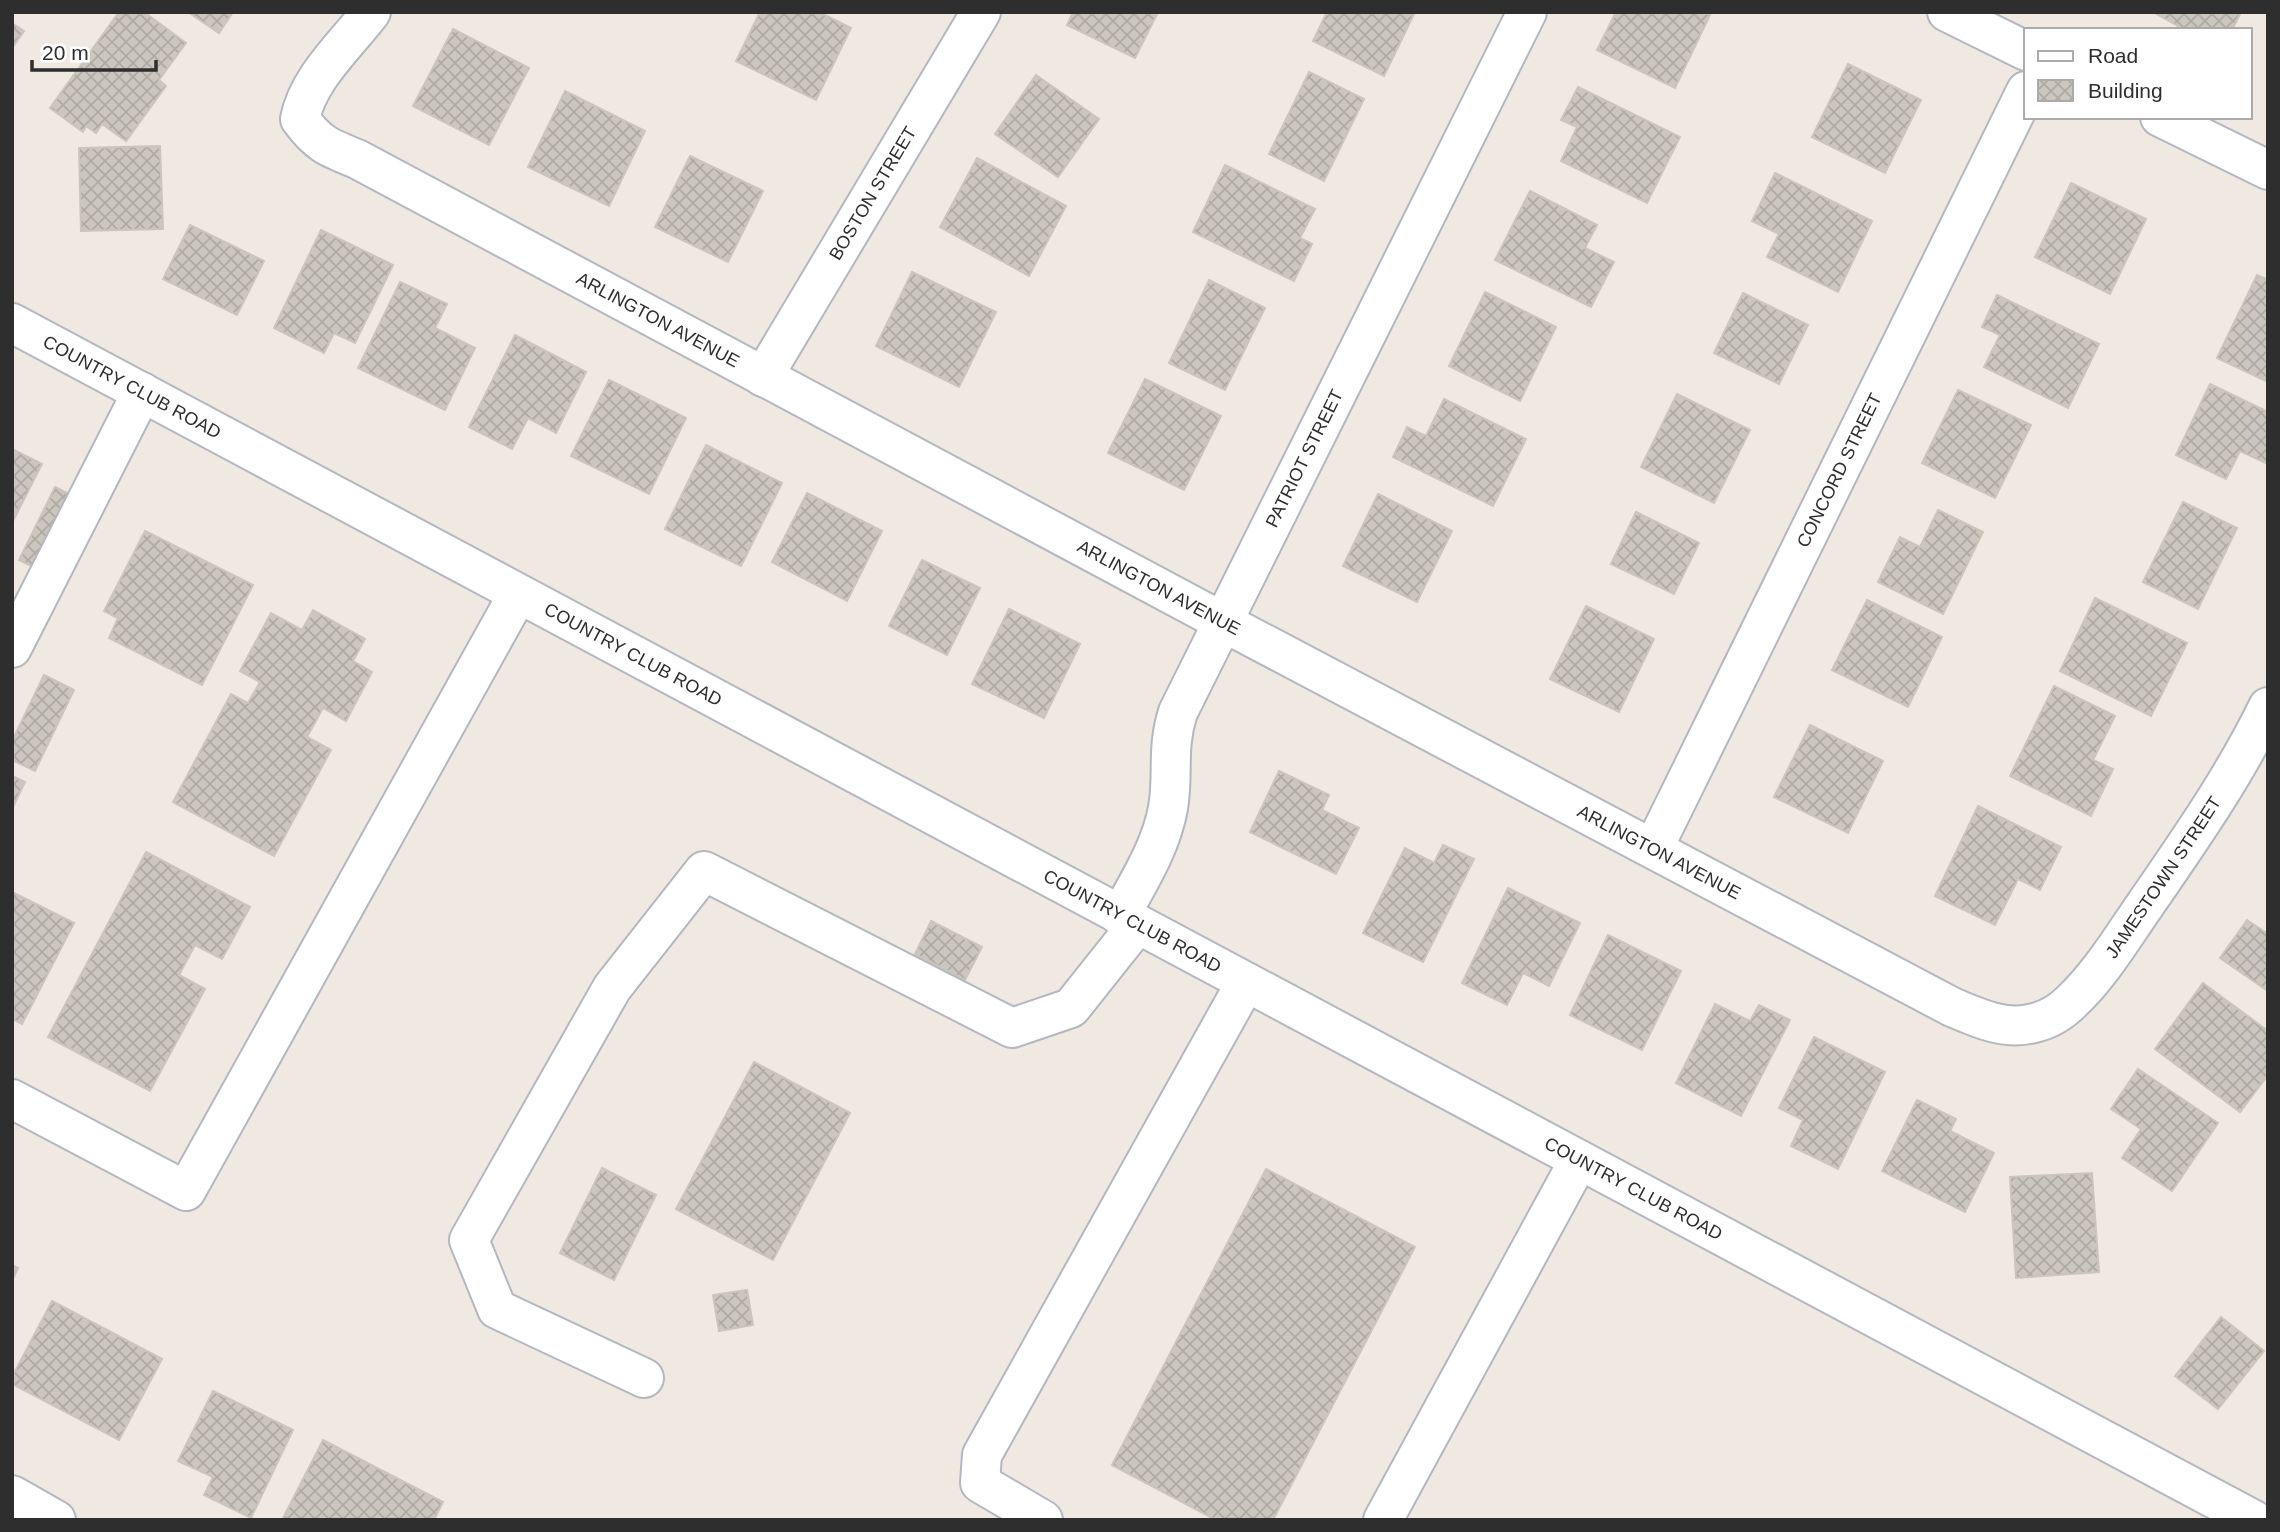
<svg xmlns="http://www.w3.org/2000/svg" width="2280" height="1532" font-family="Helvetica,sans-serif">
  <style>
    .building { fill: url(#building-cross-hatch); stroke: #cbc5ba; stroke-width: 2 }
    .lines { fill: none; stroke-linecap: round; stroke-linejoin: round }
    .minor-casing { stroke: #b4b7c1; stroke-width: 42 }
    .minor { stroke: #fff; stroke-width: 38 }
    .labels { text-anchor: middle; stroke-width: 7; stroke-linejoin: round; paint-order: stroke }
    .street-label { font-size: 18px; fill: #2e2e2e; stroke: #fff }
  </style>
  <defs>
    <pattern id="building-cross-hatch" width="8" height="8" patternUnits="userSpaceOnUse" patternTransform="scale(1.75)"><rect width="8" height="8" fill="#cbc7bf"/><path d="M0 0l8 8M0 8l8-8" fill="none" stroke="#afaba4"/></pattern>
  </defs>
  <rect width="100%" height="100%" fill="#efe9e1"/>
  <!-- building -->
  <g class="building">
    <polygon points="119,12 144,12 186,43 159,80 166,86 126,141 102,124 96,133 86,126 83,132 50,108"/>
    <polygon points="188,12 233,12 219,33"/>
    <polygon points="760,12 819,12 851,28 816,100 736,61"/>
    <polygon points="1073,12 1158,12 1135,58 1067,25"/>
    <polygon points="1327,12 1415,12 1384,76 1313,41"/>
    <polygon points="1616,12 1704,12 1710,15 1675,88 1597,50"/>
    <polygon points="2153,12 2241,12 2232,30 2185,30"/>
    <polygon points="12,23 24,31 12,48"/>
    <polygon points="453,29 529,68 489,145 413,106"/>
    <polygon points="1848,64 1921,100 1885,173 1812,137"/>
    <polygon points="1309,72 1364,99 1324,181 1269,154"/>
    <polygon points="1036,75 1099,119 1058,177 995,134"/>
    <polygon points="1578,87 1680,137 1647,203 1561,161 1577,127 1561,120"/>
    <polygon points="565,91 645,131 609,206 528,167"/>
    <polygon points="160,146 163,229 81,231 79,148"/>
    <polygon points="690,156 763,191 728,262 655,227"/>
    <polygon points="977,158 1066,206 1029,276 940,227"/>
    <polygon points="1225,165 1315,209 1300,238 1312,244 1294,281 1193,232"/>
    <polygon points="1775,173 1872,221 1838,292 1767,257 1779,234 1752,221"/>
    <polygon points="2071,183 2146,219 2110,294 2035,257"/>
    <polygon points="1530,191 1597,225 1585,248 1614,262 1591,307 1495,260"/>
    <polygon points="190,225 264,261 237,315 163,279"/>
    <polygon points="321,230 393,265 355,343 334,333 324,353 274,328"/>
    <polygon points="912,272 996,312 959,387 876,346"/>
    <polygon points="2257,275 2268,280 2268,382 2217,358"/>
    <polygon points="1209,280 1265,308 1225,390 1169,363"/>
    <polygon points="400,282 447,304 435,328 475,348 445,410 358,368"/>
    <polygon points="1485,292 1556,327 1520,401 1449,366"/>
    <polygon points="1743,293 1808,325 1779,384 1714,353"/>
    <polygon points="1997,295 2099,344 2068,408 1984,367 2000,335 1982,327"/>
    <polygon points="515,335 586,372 556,433 528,418 512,449 469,427"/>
    <polygon points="1145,379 1221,416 1184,490 1108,453"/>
    <polygon points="609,380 686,418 649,494 571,456"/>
    <polygon points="2210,384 2268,412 2268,464 2240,451 2226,479 2176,455"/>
    <polygon points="1958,390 2031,425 1995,498 1922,463"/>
    <polygon points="1677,394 1750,430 1714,503 1641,467"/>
    <polygon points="1444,399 1526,439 1493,506 1393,457 1407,427 1426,436"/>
    <polygon points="706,445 782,483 741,566 665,529"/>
    <polygon points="12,449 42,464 12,523"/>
    <polygon points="55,487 83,501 48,574 19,560"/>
    <polygon points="807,493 882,531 847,601 772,562"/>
    <polygon points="1378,494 1452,531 1417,602 1343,566"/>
    <polygon points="2183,502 2237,528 2198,609 2143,582"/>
    <polygon points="1938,510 1983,532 1943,614 1878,582 1900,537 1920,547"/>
    <polygon points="1636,512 1699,543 1674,594 1611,564"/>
    <polygon points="145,531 253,585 202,685 109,638 118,618 104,611"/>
    <polygon points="922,560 980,588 947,655 889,626"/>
    <polygon points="2095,598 2187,643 2151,716 2060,671"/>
    <polygon points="1867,600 1942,637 1908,707 1832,670"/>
    <polygon points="1586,606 1654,639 1619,712 1550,679"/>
    <polygon points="1009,609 1080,644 1044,718 972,684"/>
    <polygon points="313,610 365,639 353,661 372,672 346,721 323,708 307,737 331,750 274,856 173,802 231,694 248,703 260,682 240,671 271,613 302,630"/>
    <polygon points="44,675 74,690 35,771 12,760 12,741"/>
    <polygon points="2054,686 2115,716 2093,760 2113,769 2091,816 2010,776"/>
    <polygon points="1810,725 1883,761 1848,833 1774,797"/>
    <polygon points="1279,771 1329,795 1322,810 1359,828 1336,874 1250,832"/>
    <polygon points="12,776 25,782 12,809"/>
    <polygon points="1978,806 2061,847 2040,890 2018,879 1995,925 1935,896"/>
    <polygon points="1443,845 1474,859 1423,962 1363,933 1405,848 1434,863"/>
    <polygon points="146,852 250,907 222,959 195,945 179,975 205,989 150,1091 48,1037"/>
    <polygon points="1508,888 1580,923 1549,986 1523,973 1507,1005 1462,983"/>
    <polygon points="12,892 74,923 22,1024 12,1019"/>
    <polygon points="2247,920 2268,934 2268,991 2220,958"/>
    <polygon points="931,921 982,947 965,980 915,954"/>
    <polygon points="1608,935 1681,971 1642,1050 1570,1015"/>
    <polygon points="2203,983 2268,1031 2268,1075 2240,1112 2155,1049"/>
    <polygon points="1715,1004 1750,1021 1759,1005 1790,1020 1741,1116 1676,1083"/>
    <polygon points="1814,1037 1885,1072 1838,1169 1791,1146 1803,1120 1779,1108"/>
    <polygon points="754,1062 850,1113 773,1260 676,1209"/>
    <polygon points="2138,1069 2218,1123 2172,1191 2122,1158 2141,1129 2111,1109"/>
    <polygon points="1917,1100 1956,1119 1950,1131 1994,1153 1965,1212 1882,1171"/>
    <polygon points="602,1168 656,1195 614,1280 560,1253"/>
    <polygon points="1266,1169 1415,1247 1273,1520 1216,1520 1112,1465"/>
    <polygon points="2092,1173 2099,1272 2016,1278 2010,1177"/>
    <polygon points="12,1265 18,1268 12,1281"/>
    <polygon points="747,1290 753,1325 719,1331 713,1295"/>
    <polygon points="52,1301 162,1359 119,1440 12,1384 12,1377"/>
    <polygon points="2221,1317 2264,1351 2218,1409 2175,1376"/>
    <polygon points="213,1391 293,1430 251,1518 204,1495 213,1477 178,1461"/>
    <polygon points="323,1440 443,1502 434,1520 282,1520"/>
  </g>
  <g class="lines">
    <defs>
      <g id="minor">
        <path id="s1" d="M371 12C346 45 308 78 300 119 318 144 329 148 357 159L1223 622 1952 1007C1978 1018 2006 1031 2034 1023 2047 1020 2061 1012 2071 1002 2100 975 2122 938 2145 905 2189 841 2234 777 2268 707"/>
        <polyline points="1947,12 2026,51"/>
        <polyline points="2160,117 2268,170"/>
        <path id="s2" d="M12 323 2254 1520"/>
        <path id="s3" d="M763 377 981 12"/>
        <polyline points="12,648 142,392"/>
        <path id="s4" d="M1653 849 2026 91"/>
        <path id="s5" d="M1120 916C1139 881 1161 847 1168 808 1174 774 1166 749 1178 712L1527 12"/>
        <polyline points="12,1099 186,1191 518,594"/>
        <polyline points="644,1378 497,1309 469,1240 612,988 704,871 1012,1028 1071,1008 1137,925"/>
        <polyline points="12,1495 56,1520"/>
        <polyline points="1043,1520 980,1483 982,1455 1246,982"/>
        <polyline points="1383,1520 1579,1160"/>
      </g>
    </defs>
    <!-- minor casing -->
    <use href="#minor" class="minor-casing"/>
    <!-- minor -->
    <use href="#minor" class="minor"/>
  </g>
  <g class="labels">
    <!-- street labels -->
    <g class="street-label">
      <text dy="6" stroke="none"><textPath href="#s3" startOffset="214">BOSTON STREET</textPath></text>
      <text dy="6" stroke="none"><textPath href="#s1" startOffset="542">ARLINGTON AVENUE</textPath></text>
      <text dy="6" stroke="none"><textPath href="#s2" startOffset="136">COUNTRY CLUB ROAD</textPath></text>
      <text dy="6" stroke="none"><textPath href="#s5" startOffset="499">PATRIOT STREET</textPath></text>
      <text dy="6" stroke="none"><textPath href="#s4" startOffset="422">CONCORD STREET</textPath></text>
      <text dy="6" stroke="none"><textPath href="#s1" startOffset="1110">ARLINGTON AVENUE</textPath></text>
      <text dy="6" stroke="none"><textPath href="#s2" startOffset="704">COUNTRY CLUB ROAD</textPath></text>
      <text dy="6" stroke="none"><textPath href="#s1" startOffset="1676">ARLINGTON AVENUE</textPath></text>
      <text dy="6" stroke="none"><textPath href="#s1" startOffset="2291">JAMESTOWN STREET</textPath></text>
      <text dy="6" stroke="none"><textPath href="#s2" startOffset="1270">COUNTRY CLUB ROAD</textPath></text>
      <text dy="6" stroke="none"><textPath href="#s2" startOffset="1838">COUNTRY CLUB ROAD</textPath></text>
    </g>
  </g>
  <!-- border -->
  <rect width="2280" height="1532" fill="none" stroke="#2e2e2e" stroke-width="28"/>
  <!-- legend -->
  <rect x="2024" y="28" width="228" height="91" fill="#ffffff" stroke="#ababab" stroke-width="2"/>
  <rect x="2038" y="51" width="35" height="10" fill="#ffffff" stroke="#ababab" stroke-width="2"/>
  <text x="2088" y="63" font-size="21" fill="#2e2e2e">Road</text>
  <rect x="2038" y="80" width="35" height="21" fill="url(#building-cross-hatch)" stroke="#ababab" stroke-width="2"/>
  <text x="2088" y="98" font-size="21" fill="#2e2e2e">Building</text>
  <!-- scale -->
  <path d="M32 60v10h124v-10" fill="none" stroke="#2e2e2e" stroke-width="3.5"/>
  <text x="42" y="60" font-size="21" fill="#2e2e2e" stroke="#ffffff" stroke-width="5" paint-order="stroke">20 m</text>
</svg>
